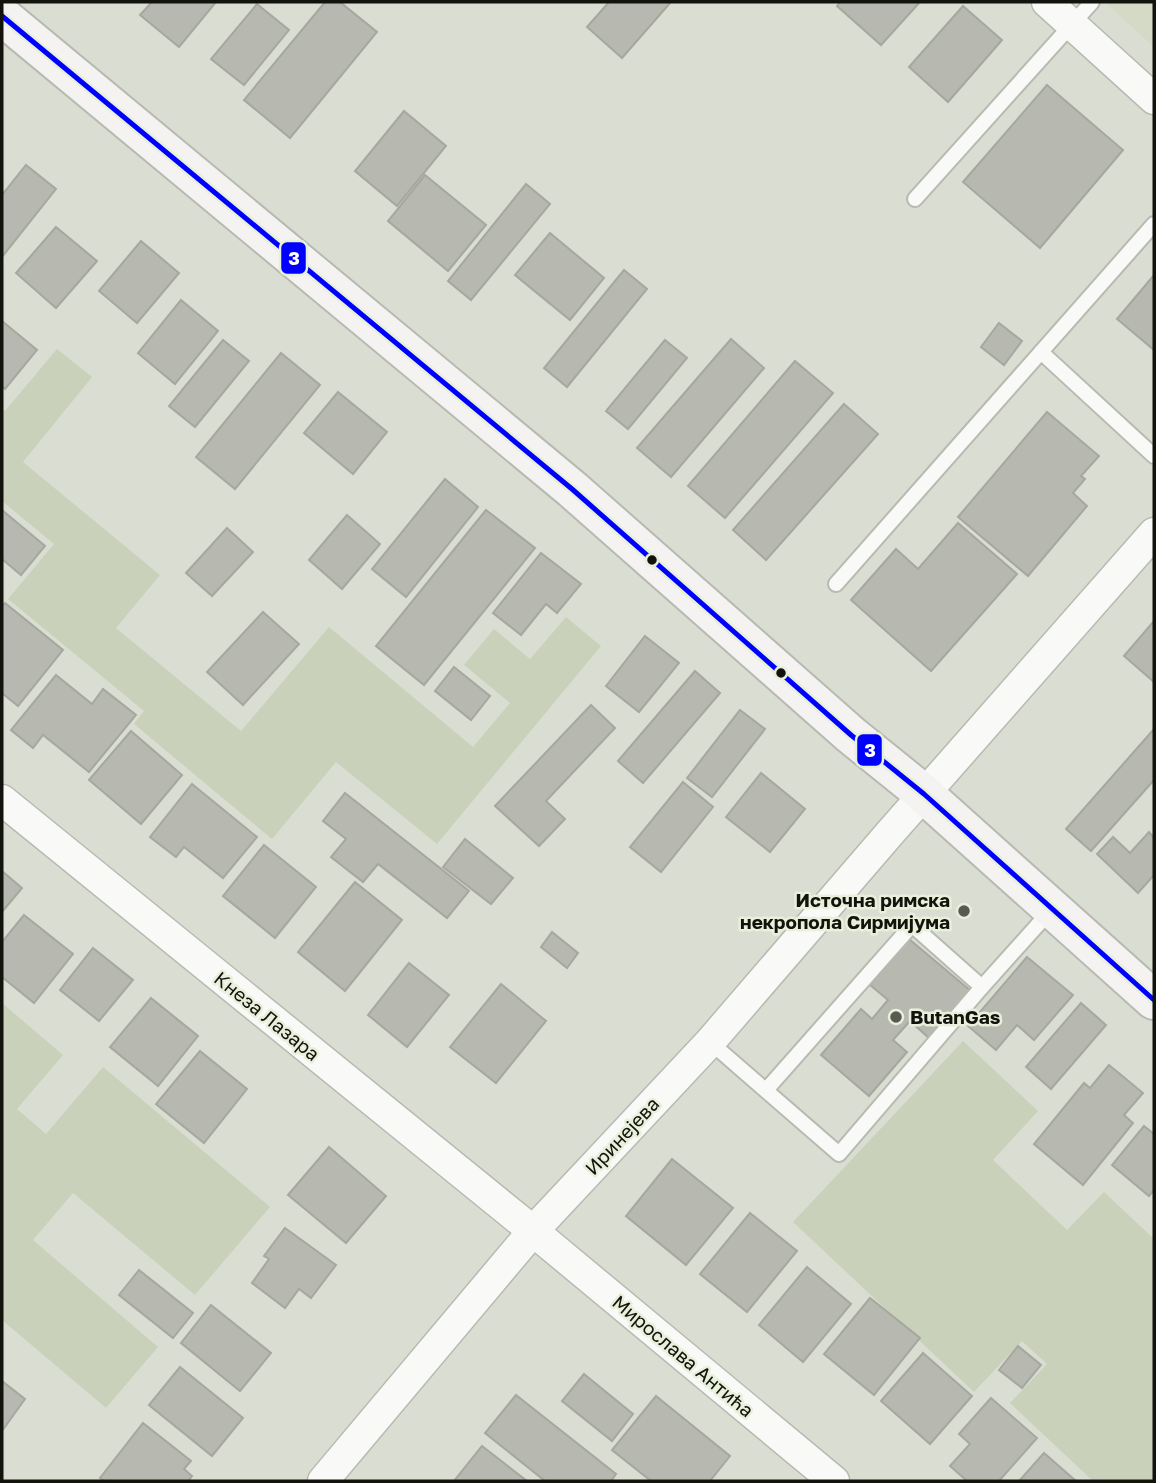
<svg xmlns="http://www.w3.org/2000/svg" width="1156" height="1483" font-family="'Golos Text',sans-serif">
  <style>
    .built { fill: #d4dac6 }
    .green { fill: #cad1bb }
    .building { fill: #b7b9b1; stroke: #a5a89f; stroke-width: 2 }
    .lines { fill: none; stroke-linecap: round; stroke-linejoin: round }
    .service-casing { stroke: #b7bab1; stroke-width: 18 }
    .minor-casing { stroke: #b7bab1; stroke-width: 33 }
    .secondary-casing { stroke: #b7bab1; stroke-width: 42 }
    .service { stroke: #f9faf8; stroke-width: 14 }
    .minor { stroke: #f9faf8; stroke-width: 30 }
    .secondary { stroke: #f5f2f2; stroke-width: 38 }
    .bus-1-casing { stroke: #e8efda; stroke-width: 10 }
    .bus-1 { stroke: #00f; stroke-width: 5 }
    .bus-dot { fill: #11130c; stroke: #e8efda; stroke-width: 2.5 }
    .poi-dot { fill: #575a51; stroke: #e8efda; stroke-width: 2.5 }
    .labels { text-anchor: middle; stroke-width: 5; stroke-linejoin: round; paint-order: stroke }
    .poi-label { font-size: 19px; font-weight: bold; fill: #11130c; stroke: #e8efda; text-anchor: end }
    .street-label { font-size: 19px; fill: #11130c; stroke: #e8efda }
    .line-badge { stroke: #e8efda; stroke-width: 2.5 }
    .badge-label { font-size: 19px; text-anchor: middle; font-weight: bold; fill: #fff }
  </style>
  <rect width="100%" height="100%" fill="#daddd2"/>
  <!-- built -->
  <polygon class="built" points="1107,2 1154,2 1154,47 1106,3"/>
  <!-- green -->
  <g class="green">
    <polygon points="57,349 92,377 23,462 160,575 116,628 241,731 329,627 473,747 510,703 464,665 494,629 530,659 566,617 601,646 437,844 336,762 272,839 134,724 144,711 8,599 54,544 2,501 2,409 5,411"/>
    <polygon points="2,1003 63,1055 17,1109 46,1134 103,1067 270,1207 195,1295 73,1193 33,1240 158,1347 106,1408 2,1320"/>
    <polygon points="963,1041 1038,1111 993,1160 1067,1230 1104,1192 1154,1239 1154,1481 1093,1481 1010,1403 1047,1364 1022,1341 974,1392 793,1222"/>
  </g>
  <!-- building -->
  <g class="building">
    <polygon points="152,2 216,2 179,47 140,15"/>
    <polygon points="325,2 340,2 377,32 290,138 244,100"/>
    <polygon points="609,2 671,2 622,58 587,27"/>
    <polygon points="840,2 920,2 881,45 837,6"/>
    <polygon points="257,4 289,30 244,85 211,59"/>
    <polygon points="963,6 1002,40 948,102 909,67"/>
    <polygon points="1047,85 1123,150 1040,248 963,182"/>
    <polygon points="404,111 446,146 397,206 355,171"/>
    <polygon points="26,165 56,189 2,257 2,195"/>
    <polygon points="425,175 486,225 448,271 388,221"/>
    <polygon points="526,184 550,204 471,300 448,281"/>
    <polygon points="56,227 97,261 56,308 16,273"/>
    <polygon points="550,233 604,278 570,320 515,275"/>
    <polygon points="141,241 179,273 137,323 99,291"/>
    <polygon points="624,270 647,289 567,387 544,368"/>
    <polygon points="1154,275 1154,350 1117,319"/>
    <polygon points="181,300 218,331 175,384 138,353"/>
    <polygon points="2,321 37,350 5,389 2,386"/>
    <polygon points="999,323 1022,341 1004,365 981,347"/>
    <polygon points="731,339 764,368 671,477 637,448"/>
    <polygon points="223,340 249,361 195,427 169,406"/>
    <polygon points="665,340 687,358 628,429 606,411"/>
    <polygon points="281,353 320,385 235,489 196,457"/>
    <polygon points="795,361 833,393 725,518 688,486"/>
    <polygon points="338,392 387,432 353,474 304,433"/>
    <polygon points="844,404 878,434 766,560 733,530"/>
    <polygon points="1047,412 1099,456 1081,476 1085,479 1073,493 1087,506 1028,576 958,517"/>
    <polygon points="445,479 478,507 406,597 372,569"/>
    <polygon points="2,510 45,546 21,575 2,559"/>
    <polygon points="486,510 535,548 424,685 376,646"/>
    <polygon points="347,515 380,544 342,589 309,560"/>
    <polygon points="958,523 1017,574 931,671 851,600 896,549 918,569"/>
    <polygon points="227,528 253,552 212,596 186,573"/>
    <polygon points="541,553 581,584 557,613 546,604 521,635 493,613"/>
    <polygon points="5,603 63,650 18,706 2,693 2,606"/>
    <polygon points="263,612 299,644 243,705 207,672"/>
    <polygon points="1154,621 1154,682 1124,656"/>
    <polygon points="645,636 679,663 639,712 606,686"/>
    <polygon points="454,667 490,696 471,720 435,691"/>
    <polygon points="695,671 720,693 643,783 618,761"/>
    <polygon points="56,675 92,704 103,689 136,715 89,772 43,735 33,748 11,730"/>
    <polygon points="591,705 615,728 546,801 565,819 539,846 495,806"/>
    <polygon points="740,710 765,729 712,797 687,778"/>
    <polygon points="1154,729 1154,780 1091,851 1066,829"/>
    <polygon points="131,731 182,775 141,824 89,780"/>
    <polygon points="761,773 805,809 770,852 726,817"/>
    <polygon points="683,782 713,807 661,872 630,847"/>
    <polygon points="192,784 257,837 223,878 184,847 176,857 150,837"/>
    <polygon points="345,793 469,891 447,918 378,864 363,882 331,857 346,839 323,821"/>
    <polygon points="1149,832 1154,838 1154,875 1138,893 1097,854 1113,837 1130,853"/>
    <polygon points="465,839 513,878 491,904 443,867"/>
    <polygon points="264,845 316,887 275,938 223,896"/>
    <polygon points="2,871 22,888 2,912"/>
    <polygon points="355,882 402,920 345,991 298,952"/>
    <polygon points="24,915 73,954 34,1003 2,977 2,942"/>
    <polygon points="552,932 578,953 567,968 541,947"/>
    <polygon points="909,939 971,991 930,1039 910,1021 893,1040 907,1052 869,1096 821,1055 861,1009 872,1019 888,1000 870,985"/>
    <polygon points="93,948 133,980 99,1021 60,990"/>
    <polygon points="1027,957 1073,995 1034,1040 1017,1025 996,1050 968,1026"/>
    <polygon points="409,963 449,995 407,1047 368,1015"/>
    <polygon points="501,984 546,1021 496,1083 450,1047"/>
    <polygon points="151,998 198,1036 158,1086 110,1047"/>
    <polygon points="1081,1003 1106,1025 1051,1089 1026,1067"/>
    <polygon points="200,1051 247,1089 204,1143 156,1104"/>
    <polygon points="1109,1065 1143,1093 1124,1115 1133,1123 1083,1185 1034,1144 1084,1083 1090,1088"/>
    <polygon points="1144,1126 1154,1134 1154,1190 1149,1196 1112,1165"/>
    <polygon points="329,1147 386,1196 346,1243 288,1195"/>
    <polygon points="672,1159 733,1208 686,1265 626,1216"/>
    <polygon points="750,1213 797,1251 747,1312 700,1274"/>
    <polygon points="285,1228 336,1265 311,1298 299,1289 285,1308 252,1283 269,1259 264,1256"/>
    <polygon points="807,1267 851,1304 803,1362 759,1325"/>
    <polygon points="139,1270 193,1313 173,1338 119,1295"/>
    <polygon points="870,1298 920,1338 874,1395 824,1354"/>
    <polygon points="211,1305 271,1353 240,1391 181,1343"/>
    <polygon points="1018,1346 1041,1365 1022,1388 999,1370"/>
    <polygon points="923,1353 972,1396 930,1444 881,1401"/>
    <polygon points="180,1367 243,1418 212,1456 149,1405"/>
    <polygon points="584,1374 633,1414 612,1441 562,1401"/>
    <polygon points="2,1381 25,1399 2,1431"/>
    <polygon points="516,1395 616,1474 611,1481 545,1481 485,1433"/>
    <polygon points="656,1396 730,1456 710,1481 651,1481 612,1450"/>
    <polygon points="991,1398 1037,1438 999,1481 967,1481 950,1466 970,1444 959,1434"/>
    <polygon points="143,1423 191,1461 184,1469 192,1476 188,1481 104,1481 100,1478"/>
    <polygon points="482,1446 527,1481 454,1481"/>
    <polygon points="1044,1453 1076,1481 1019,1481"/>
  </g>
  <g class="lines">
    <defs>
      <g id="service">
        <polyline points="915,199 1092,2"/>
        <polyline points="1041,352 1154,456"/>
        <polyline points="836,584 1154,224"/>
        <polyline points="710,1042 839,1154 982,987 1052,909"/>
        <polyline points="766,1090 912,925 982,987"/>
      </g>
      <g id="minor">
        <polyline points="1047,2 1154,99"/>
        <polyline points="2,800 533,1231 834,1481"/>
        <polyline points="323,1481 533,1231 710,1042 890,833 1154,533"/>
      </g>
      <polyline id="secondary" points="2,16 572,489 851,735 924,794 1154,1000"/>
    </defs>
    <!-- service casing -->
    <use href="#service" class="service-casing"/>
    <!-- minor casing -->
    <use href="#minor" class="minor-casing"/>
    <!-- secondary casing -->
    <use href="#secondary" class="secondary-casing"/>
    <!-- service -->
    <use href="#service" class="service"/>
    <!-- minor -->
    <use href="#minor" class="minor"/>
    <!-- secondary -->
    <use href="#secondary" class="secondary"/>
    <defs>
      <polyline id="bus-1" points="2,16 572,489 851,735 924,794 1154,1000"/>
    </defs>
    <!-- bus-1 casing -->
    <use href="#bus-1" class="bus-1-casing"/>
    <!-- bus-1 -->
    <use href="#bus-1" class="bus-1"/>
  </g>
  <!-- markers -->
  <g class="bus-dot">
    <circle cx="652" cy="560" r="6"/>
    <circle cx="781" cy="673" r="6"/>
  </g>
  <g class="poi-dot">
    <circle cx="964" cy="911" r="7"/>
    <circle cx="896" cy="1017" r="7"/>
  </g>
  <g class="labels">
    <!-- poi labels -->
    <g class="poi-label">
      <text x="950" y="907">Источна римска<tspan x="950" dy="22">некропола Сирмијума</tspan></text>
      <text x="910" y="1024" text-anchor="start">ButanGas</text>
    </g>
    <!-- street labels -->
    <g class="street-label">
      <text transform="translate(267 1016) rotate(39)" y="7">Кнеза Лазара</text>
      <text transform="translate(622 1136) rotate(-47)" y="7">Иринејева</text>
      <text transform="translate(683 1356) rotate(40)" y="7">Мирослава Антића</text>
    </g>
  </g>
  <g class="line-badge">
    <rect x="280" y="241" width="27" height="34" rx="7" fill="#00f"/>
    <rect x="856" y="733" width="27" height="34" rx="7" fill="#00f"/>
  </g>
  <g class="badge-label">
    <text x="294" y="265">3</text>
    <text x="870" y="757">3</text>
  </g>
  <!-- border -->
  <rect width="1156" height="1483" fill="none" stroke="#11130c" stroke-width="7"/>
</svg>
